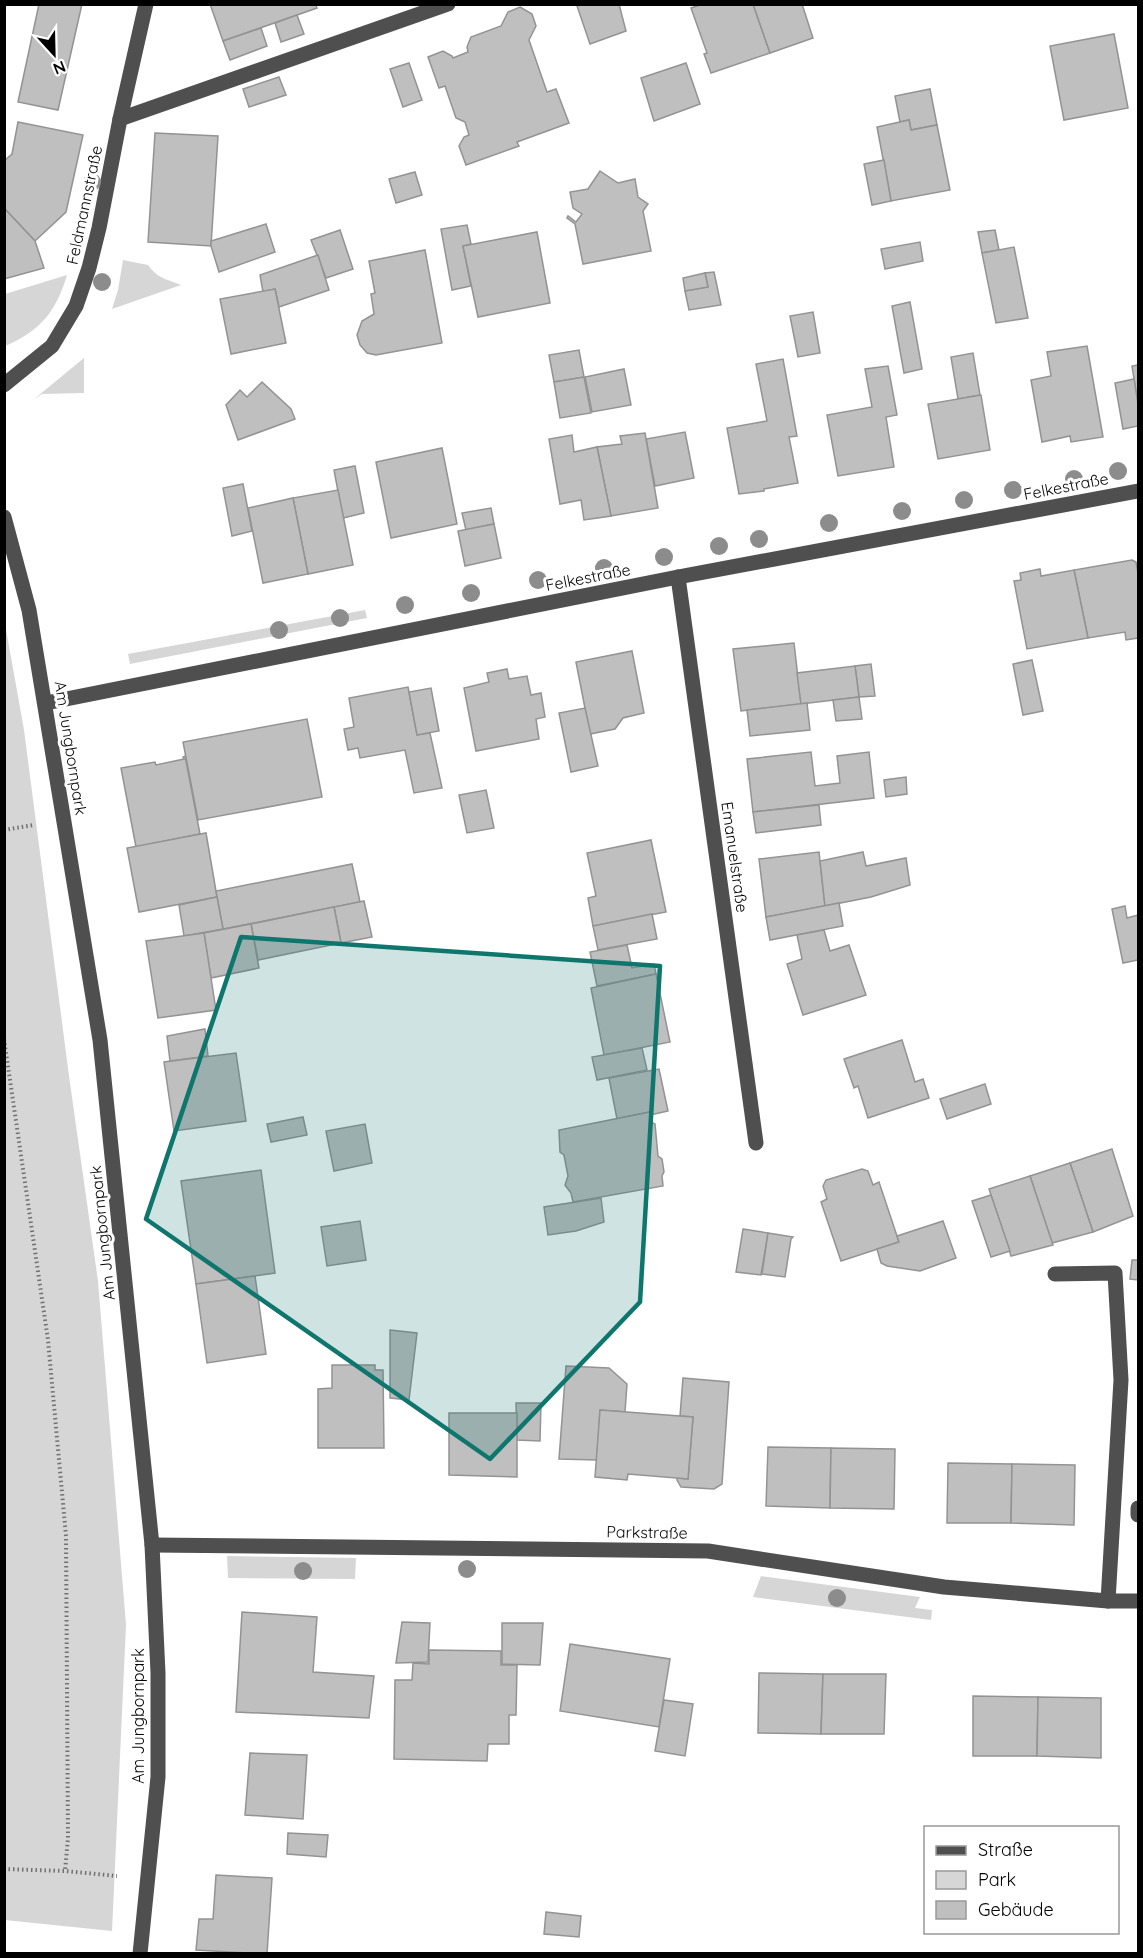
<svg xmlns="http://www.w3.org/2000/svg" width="1143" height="1958" font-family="Quicksand,sans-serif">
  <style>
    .green { fill: #d6d6d6 }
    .building { fill: #bfbfbf; stroke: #939393; stroke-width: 1.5 }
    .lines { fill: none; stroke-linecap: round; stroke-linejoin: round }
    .path { stroke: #717171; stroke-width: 4; stroke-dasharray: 1.5 3; stroke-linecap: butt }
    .minor { stroke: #4f4f4f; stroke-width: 15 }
    .tree { fill: #8c8c8c }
    .marked { fill: #0f766e; fill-opacity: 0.2; stroke: #0f766e; stroke-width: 4.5; stroke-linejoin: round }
    .labels { text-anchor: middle; stroke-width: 6; stroke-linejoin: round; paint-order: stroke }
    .street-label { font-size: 16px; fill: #000; stroke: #fff }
  </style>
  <rect width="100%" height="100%" fill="#fff"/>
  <!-- green -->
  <g class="green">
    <path d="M123 260 148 265C158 279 167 279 181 285L112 309 118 290Z"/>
    <path d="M67 275C56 312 40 331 5 346V294Z"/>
    <polygon points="84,358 84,393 42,394 33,400"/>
    <polygon points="365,610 367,618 130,664 128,654"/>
    <polygon points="4,618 24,730 69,1076 98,1281 126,1625 112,1931 5,1920"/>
    <polygon points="227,1556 356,1558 355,1579 228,1578"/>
    <polygon points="761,1576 920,1597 915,1608 932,1610 931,1620 753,1597"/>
  </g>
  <!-- building -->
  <g class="building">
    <polygon points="39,4 82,4 58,110 18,102"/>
    <polygon points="210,4 315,4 317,8 223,41"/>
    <polygon points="581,4 619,4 626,31 590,44 577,6"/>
    <polygon points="703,4 753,4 770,53 711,73 704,54 707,53 691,8"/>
    <polygon points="753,4 802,4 813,38 770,53"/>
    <polygon points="520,7 532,14 536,26 529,40 547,92 556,89 569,123 517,142 519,146 466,165 459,146 464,137 469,135 465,122 456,118 445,86 439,88 428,57 443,51 452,56 453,58 468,52 467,47 471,37 501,26 508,12"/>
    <polygon points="297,15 304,34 281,42 275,23"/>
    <polygon points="261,28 267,46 230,60 223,41"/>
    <polygon points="1114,34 1128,108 1064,120 1050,46"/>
    <polygon points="409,63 422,100 403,107 390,69"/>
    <polygon points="686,63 700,104 654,121 641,78"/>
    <polygon points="279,77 286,95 249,107 243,89"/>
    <polygon points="930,89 937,125 911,130 909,120 900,122 895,96"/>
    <polygon points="909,120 911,130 937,125 950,190 891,201 877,127"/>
    <polygon points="18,122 83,135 66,212 35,241 4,208 4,161 12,154"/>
    <polygon points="155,133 218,136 211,246 148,242"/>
    <polygon points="884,160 891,201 872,205 864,164"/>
    <polygon points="600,171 618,183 635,179 638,197 648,204 643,211 651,251 583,264 575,224 567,218 568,216 576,222 582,214 573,208 570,192 588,189"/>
    <polygon points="415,172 422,195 396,203 389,179"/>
    <polygon points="4,208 35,241 44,268 4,279"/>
    <polygon points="266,224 275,252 219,272 211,246 211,241"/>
    <polygon points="467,225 471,244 463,246 471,286 452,290 441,229"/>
    <polygon points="340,230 353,269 326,278 311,240"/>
    <polygon points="995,230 999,250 982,253 978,232"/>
    <polygon points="537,232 550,303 478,317 463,246"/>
    <polygon points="920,242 923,261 885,269 881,249"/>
    <polygon points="1014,247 1028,318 996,323 982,253"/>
    <polygon points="425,250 442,343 376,355 367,353 360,345 357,335 362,321 374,314 371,294 375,293 369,261"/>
    <polygon points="318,255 329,290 279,307 275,289 263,292 260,275"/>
    <polygon points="714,272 721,305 689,310 685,291 708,287 705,273"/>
    <polygon points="705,273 708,287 685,291 683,278"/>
    <polygon points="275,289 286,343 231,354 220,299"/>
    <polygon points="910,302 922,369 904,373 892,306"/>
    <polygon points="813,312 820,353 798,357 790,316"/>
    <polygon points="1087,346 1103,437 1071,442 1070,436 1042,442 1031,380 1051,376 1047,352"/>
    <polygon points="579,350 584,377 554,382 549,355"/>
    <polygon points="973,353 980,395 958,399 951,357"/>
    <polygon points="783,359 797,436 789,437 798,483 764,489 764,491 739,494 727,428 767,421 756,364"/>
    <polygon points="1138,365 1138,404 1132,366"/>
    <polygon points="888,366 897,415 886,417 894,467 838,476 827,415 872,407 865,369"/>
    <polygon points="624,369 631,405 592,412 585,377"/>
    <polygon points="584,377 591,413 560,418 554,382"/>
    <polygon points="1134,379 1138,404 1138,426 1123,429 1115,383"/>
    <polygon points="262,382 291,409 295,419 238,440 226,405 240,390 247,397"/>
    <polygon points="981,395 990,450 938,459 928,404"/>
    <polygon points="685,432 694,478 655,486 646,439"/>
    <polygon points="645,433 658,508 611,516 597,447 622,444 620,436"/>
    <polygon points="572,435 574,452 597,447 611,516 584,520 581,500 560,504 549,439"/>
    <polygon points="442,448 457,524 391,538 376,462"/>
    <polygon points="355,466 364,513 343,518 334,470"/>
    <polygon points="243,484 252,531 232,536 223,488"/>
    <polygon points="338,490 353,565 308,574 293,498"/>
    <polygon points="293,498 308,574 263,583 248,508"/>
    <polygon points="491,508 494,524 466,530 462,513"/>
    <polygon points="494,524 501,558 465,566 458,531"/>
    <polygon points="1132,560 1136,562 1138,574 1138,638 1126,640 1125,632 1088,638 1074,570"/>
    <polygon points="1040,569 1041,576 1074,570 1088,638 1027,649 1014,581 1021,580 1020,573"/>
    <polygon points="794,643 801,704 741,711 733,649"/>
    <polygon points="632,651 644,713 623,718 615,729 590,734 576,662"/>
    <polygon points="1032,660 1043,711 1023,715 1013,664"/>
    <polygon points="871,664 875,696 859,697 855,666"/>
    <polygon points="855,666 859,697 801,704 797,673"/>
    <polygon points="507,669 509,679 527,676 531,695 541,693 545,717 536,719 539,739 476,751 464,688 489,682 487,673"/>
    <polygon points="408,687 417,735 430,733 442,788 414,793 405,750 360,758 358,748 348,750 344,729 354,727 349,698"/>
    <polygon points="431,688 439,731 417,735 409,692"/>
    <polygon points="859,697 862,719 836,721 833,700"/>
    <polygon points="807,703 810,730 750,736 747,710"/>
    <polygon points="585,708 598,766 571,772 559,713"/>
    <polygon points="307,719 322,797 198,820 183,742"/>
    <polygon points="811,752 815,786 840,783 837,756 869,752 874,798 753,812 747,759"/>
    <polygon points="185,756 200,834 136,847 121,768 155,762 156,765 184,759 183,757"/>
    <polygon points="906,777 907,794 886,797 884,780"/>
    <polygon points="486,790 494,828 467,833 459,795"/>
    <polygon points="819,805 821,825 756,833 753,812"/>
    <polygon points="206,833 217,897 139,912 127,848"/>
    <polygon points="651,840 666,912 593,926 588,898 596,896 587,853"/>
    <polygon points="819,852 825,906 766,917 759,859"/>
    <polygon points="863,852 866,866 906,858 910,885 871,897 825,906 820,861"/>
    <polygon points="352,864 360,902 223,929 216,891"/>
    <polygon points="217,897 223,929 184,936 179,905"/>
    <polygon points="364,901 372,937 341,943 334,907"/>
    <polygon points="839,903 843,926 770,940 766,917"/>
    <polygon points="1125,906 1127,918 1138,915 1138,960 1123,963 1112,909"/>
    <polygon points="334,907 341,943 258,960 251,924"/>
    <polygon points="652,914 657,939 598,950 593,926"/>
    <polygon points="251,924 259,968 211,978 204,933"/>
    <polygon points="824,930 830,951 849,945 866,995 803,1015 787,964 802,959 797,935"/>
    <polygon points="204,933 216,1010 158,1018 146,941"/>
    <polygon points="627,945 632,968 654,964 656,974 597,986 590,952"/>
    <polygon points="656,974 670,1042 604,1055 591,988"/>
    <polygon points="205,1029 208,1056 170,1061 167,1036"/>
    <polygon points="902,1040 915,1082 923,1079 929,1098 868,1118 858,1086 854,1088 844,1059"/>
    <polygon points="642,1048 647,1070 597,1080 592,1057"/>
    <polygon points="236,1053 246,1121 174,1131 164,1062"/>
    <polygon points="659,1069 668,1111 650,1115 650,1112 617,1119 609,1078"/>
    <polygon points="985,1084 991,1104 947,1119 940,1099"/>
    <polygon points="650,1112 651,1122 655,1124 658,1156 662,1159 664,1172 662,1176 663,1186 573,1202 571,1193 565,1185 568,1176 564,1155 560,1152 559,1130"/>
    <polygon points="303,1117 307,1135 271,1142 267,1124"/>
    <polygon points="365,1124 372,1163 334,1171 326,1131"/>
    <polygon points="1112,1149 1133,1216 1093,1232 1070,1163"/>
    <polygon points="1070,1163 1093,1232 1052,1243 1030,1176"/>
    <polygon points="862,1169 868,1171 873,1185 879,1182 899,1242 841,1261 821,1202 827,1199 823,1186 826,1180"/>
    <polygon points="261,1170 275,1273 196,1284 181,1181"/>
    <polygon points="1030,1176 1053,1245 1011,1256 989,1189"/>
    <polygon points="991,1195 1010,1251 991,1257 972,1201"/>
    <polygon points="601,1198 604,1222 576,1231 548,1235 544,1207"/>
    <polygon points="360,1221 366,1260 327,1266 321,1227"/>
    <polygon points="943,1221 956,1258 920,1271 887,1266 881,1263 877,1249 899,1242 897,1236"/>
    <polygon points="743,1229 768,1233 761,1275 736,1272"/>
    <polygon points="768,1233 793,1237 791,1239 785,1277 762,1274"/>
    <polygon points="1132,1260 1138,1260 1138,1280 1130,1279"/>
    <polygon points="255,1276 266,1354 207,1363 196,1284"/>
    <polygon points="390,1330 417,1333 409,1400 390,1398"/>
    <polygon points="332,1365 375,1365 375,1370 383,1370 384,1448 318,1448 318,1389 332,1388"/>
    <polygon points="566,1366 609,1368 627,1384 625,1412 600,1410 597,1460 559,1459"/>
    <polygon points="683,1378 729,1382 722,1484 714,1489 681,1487 677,1480 677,1478 688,1479 693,1417 680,1416"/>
    <polygon points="516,1403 541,1403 540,1441 517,1440"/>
    <polygon points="600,1410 693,1417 688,1479 628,1474 627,1480 595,1477"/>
    <polygon points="449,1413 517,1413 517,1477 449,1475"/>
    <polygon points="768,1447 831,1448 830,1508 766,1506"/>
    <polygon points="831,1448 895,1449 894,1509 830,1508"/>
    <polygon points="948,1463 1012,1464 1011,1523 947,1523"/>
    <polygon points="1012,1464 1075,1465 1074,1525 1011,1523"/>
    <polygon points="242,1612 317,1617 313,1672 374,1676 369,1718 236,1712"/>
    <polygon points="402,1622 430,1623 428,1662 396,1663"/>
    <polygon points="502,1623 543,1623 540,1665 502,1664"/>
    <polygon points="570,1644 670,1659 659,1727 560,1711"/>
    <polygon points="429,1650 501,1651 501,1665 517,1665 516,1715 509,1715 509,1744 488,1744 487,1761 394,1759 395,1680 412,1680 413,1663 429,1664"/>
    <polygon points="759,1673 823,1674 821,1734 758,1733"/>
    <polygon points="823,1674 886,1674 884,1734 821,1734"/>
    <polygon points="973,1696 1038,1697 1037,1756 973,1756"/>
    <polygon points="1038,1697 1101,1698 1101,1758 1037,1756"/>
    <polygon points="664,1700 693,1704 685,1756 655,1751"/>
    <polygon points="250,1753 307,1755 303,1819 245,1815"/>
    <polygon points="288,1833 328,1835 326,1857 287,1854"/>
    <polygon points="216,1875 272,1878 267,1954 196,1950 199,1919 213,1919"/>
    <polygon points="546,1912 581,1916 579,1937 544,1934"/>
  </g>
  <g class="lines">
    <!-- path -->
    <g class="path">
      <polyline points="4,830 33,825"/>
      <polyline points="4,1039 48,1340 66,1536 68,1838 65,1871"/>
      <polyline points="4,1869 65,1871 117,1876"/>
    </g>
    <!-- minor -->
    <g class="minor">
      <polyline points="120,119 448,4"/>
      <polyline points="4,385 52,346 76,306 89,268 99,228 120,119 146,4"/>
      <polyline points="4,517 29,610 100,1040 152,1545 158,1673 158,1777 140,1954"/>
      <polyline points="678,577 756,1143"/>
      <polyline points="46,703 678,577 1138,491"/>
      <polyline points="1055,1274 1115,1273 1121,1380 1108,1601"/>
      <polyline points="1138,1508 1138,1515"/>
      <polyline points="152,1545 708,1551 944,1587 1108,1601 1138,1601"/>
    </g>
  </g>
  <!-- trees -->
  <g class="tree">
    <circle cx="92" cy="182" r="9"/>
    <circle cx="102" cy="282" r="9"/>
    <circle cx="1118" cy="471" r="9"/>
    <circle cx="1074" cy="479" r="9"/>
    <circle cx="1013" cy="490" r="9"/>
    <circle cx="964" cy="500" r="9"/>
    <circle cx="902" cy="511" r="9"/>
    <circle cx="829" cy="523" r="9"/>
    <circle cx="759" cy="539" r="9"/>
    <circle cx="719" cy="546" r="9"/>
    <circle cx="664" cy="557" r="9"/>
    <circle cx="604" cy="568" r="9"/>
    <circle cx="538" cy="580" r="9"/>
    <circle cx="471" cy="593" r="9"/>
    <circle cx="405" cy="605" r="9"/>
    <circle cx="340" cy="618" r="9"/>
    <circle cx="279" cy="630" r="9"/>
    <circle cx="467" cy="1569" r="9"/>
    <circle cx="303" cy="1571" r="9"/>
    <circle cx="837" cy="1598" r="9"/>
  </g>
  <!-- marked area -->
  <path class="marked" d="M241 937 660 966 640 1302 490 1459 146 1219Z"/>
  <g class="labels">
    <!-- street labels -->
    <g class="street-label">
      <text transform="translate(84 205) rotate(-78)" y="6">Feldmannstraße</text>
      <text transform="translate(1066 486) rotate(-11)" y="6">Felkestraße</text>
      <text transform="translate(588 577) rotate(-11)" y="6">Felkestraße</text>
      <text transform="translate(71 748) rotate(81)" y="6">Am Jungbornpark</text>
      <text transform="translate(735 857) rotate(82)" y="6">Emanuelstraße</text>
      <text transform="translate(102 1233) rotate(-96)" y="6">Am Jungbornpark</text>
      <text transform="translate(647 1532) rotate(1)" y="6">Parkstraße</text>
      <text transform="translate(138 1716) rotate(-90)" y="6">Am Jungbornpark</text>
    </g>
  </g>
  <!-- border -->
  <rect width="1143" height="1958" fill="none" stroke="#000000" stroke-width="12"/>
  <!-- legend -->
  <rect x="924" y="1826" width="195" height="108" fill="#ffffff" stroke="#999999" stroke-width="1.5"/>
  <rect x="936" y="1846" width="30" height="9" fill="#4f4f4f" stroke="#999999" stroke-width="1.5"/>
  <text x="978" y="1856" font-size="18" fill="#000000">Straße</text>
  <rect x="936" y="1871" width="30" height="18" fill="#d6d6d6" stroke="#999999" stroke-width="1.5"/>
  <text x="978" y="1886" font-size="18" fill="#000000">Park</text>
  <rect x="936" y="1901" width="30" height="18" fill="#bfbfbf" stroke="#999999" stroke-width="1.5"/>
  <text x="978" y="1916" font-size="18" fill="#000000">Gebäude</text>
  <!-- north arrow -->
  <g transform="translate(54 54) rotate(158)" stroke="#ffffff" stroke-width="4.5" paint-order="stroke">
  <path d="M0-4.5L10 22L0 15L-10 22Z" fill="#000000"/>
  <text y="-9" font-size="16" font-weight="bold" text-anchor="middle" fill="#000000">N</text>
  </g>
</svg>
